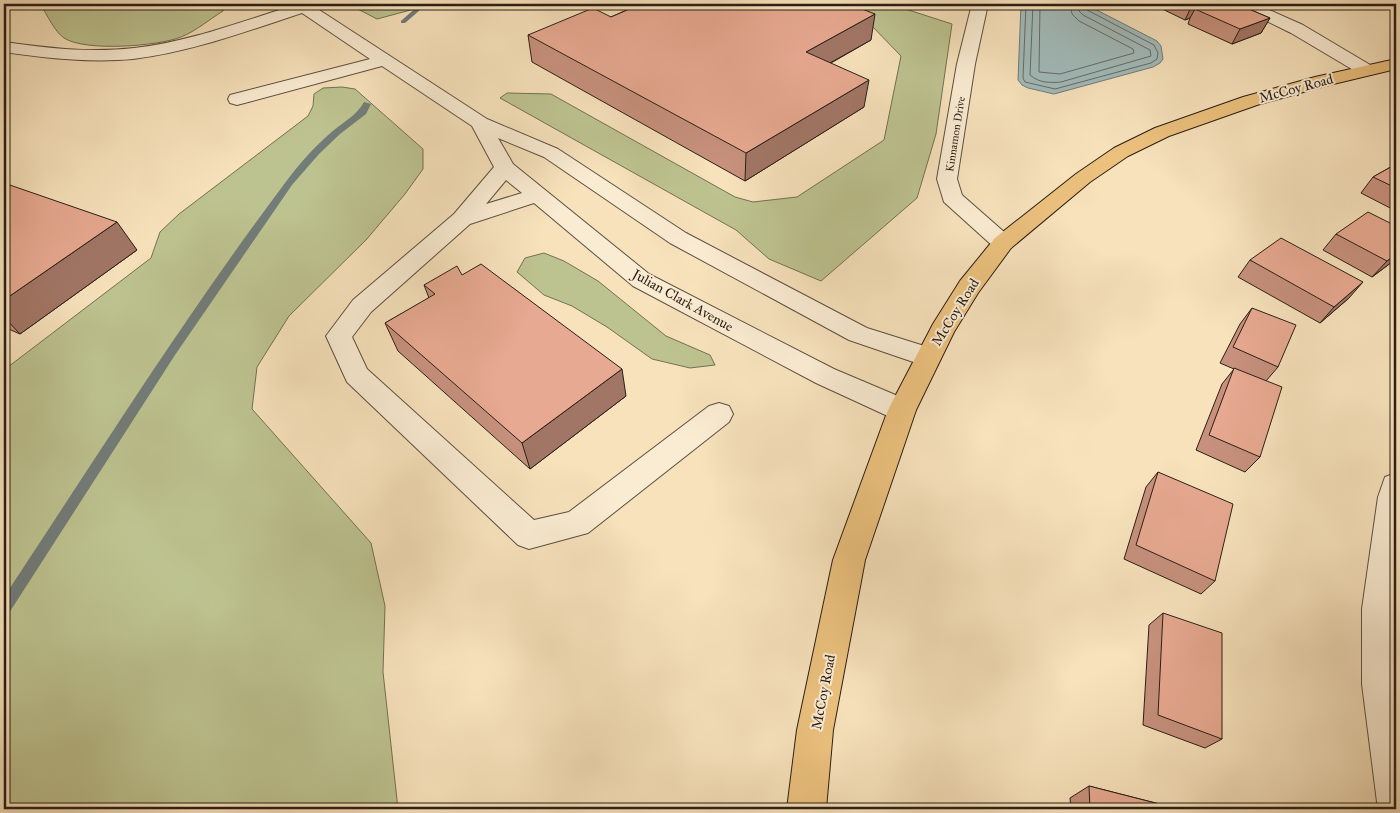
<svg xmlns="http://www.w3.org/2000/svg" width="1400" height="813" font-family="'IM FELL Great Primer',serif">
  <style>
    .green { fill: #bdc390; stroke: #747052 }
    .water { fill: #a2bbbb; stroke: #727c79 }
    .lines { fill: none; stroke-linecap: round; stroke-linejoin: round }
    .shore { stroke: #666c68; stroke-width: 1 }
    .stream { fill: #727c79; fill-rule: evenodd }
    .minor-casing { stroke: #5d4f3f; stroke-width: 2 }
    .major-casing { stroke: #2a1e15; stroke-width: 2 }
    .minor { fill: #faecd3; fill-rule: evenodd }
    .major { fill: #ecc17e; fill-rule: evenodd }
    .wall { fill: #c7917d; stroke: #2a1e15 }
    .shaded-wall { fill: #a27666; stroke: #2a1e15 }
    .building { fill: #e7a991; stroke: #2a1e15 }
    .labels { text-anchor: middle; stroke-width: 4; stroke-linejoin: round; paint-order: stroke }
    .far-street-label { font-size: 11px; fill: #2a1e15; stroke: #faecd3 }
    .street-label { font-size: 14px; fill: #2a1e15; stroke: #faecd3 }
  </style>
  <rect width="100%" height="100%" fill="#f7e2bc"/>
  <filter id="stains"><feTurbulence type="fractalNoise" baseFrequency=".004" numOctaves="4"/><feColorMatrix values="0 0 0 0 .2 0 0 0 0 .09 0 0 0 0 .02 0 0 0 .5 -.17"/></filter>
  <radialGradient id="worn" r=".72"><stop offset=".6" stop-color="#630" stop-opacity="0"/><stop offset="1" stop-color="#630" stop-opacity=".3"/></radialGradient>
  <!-- green -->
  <g class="green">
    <path d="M40 4H225L223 11C210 19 196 31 181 37 159 46 85 52 64 38 54 31 47 14 40 4Z"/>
    <polygon points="348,4 433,4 377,19"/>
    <polygon points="815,4 890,4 952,24 936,134 917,198 821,281 769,259 736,230 500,98 507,93 551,94 735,197 753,202 797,197 884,140 901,56 869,23"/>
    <polygon points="342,87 355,89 423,149 423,169 405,194 366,240 289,316 257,367 252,409 371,543 385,606 383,672 398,809 4,809 4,370 151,258 160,232 179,214 308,116 313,106 314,94 323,88"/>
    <polygon points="544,253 564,261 598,281 666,336 710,355 715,365 690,368 652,359 607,327 572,306 544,295 517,272 525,258"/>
  </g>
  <!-- water -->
  <polygon class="water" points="1021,4 1085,4 1157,41 1161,46 1163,59 1160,63 1153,67 1054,94 1028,88 1022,85 1018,80"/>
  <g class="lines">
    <!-- shore -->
    <g class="shore">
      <polyline points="1026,4 1023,78 1025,82 1055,89 1151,63 1157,59 1158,53 1154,45 1087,10 1084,4"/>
      <path d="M1033 4 1030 75C1039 83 1050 83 1061 82L1151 56 1150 50 1083 15 1079 11 1078 4"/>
      <polyline points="1040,4 1039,72 1060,74 1134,53 1133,49 1079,21 1072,14 1070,4"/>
    </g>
    <!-- stream -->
    <g class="stream">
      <polygon points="420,4 427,4 405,23 401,23 401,21"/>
      <path d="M364 102 371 104 366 114 340 134 319 154 292 185 175 355 9 613 4 614V597C96 458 185 316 285 183 299 164 316 145 334 130 345 121 357 115 364 102Z"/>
    </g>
    <defs>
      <g id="minor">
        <path d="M291 4H310L487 119 558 149 686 233 867 328 937 350 941 357 937 364 928 367 849 340 670 243 544 157 498 138 513 164 649 274 834 369 912 402 916 410 912 418 902 421 892 418 816 383 633 286 534 203 470 224 371 312 352 337 367 369 534 520 569 512 709 406 719 403 729 406 733 414 729 422 588 533 529 549 518 545 347 382 326 336 353 300 454 214 494 167 472 126 382 66 237 105 230 103 228 99 230 95 370 59 302 13C247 31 191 52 133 59 90 63 46 58 4 52V42C47 48 90 53 134 48 188 42 240 22 292 6ZM506 180 522 193 486 204Z"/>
        <polygon points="972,4 988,4 975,64 957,179 962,195 1011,238 1014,243 1011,248 1003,250 995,248 944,202 937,179 957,64"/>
        <polygon points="1236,4 1256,4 1303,25 1372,66 1375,70 1372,74 1366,75 1360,74 1291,33 1238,7"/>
        <polygon points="1396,473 1396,809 1380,809 1377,802 1362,684 1362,609 1378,497 1385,477"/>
      </g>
      <polygon id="major" points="1396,59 1396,69 1325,86 1257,105 1169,136 1128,156 1090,182 1011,248 978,293 954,332 916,410 865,560 833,730 826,809 787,809 797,730 833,560 888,410 933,324 960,281 995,238 1076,174 1114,148 1155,128 1243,97 1315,77"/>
    </defs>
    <!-- minor casing -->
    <use href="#minor" class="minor-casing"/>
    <!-- major casing -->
    <use href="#major" class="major-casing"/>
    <!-- minor -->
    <use href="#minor" class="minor"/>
    <!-- major -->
    <use href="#major" class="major"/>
  </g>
  <!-- wall -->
  <g class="wall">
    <polygon points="639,4 849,4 871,40 831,63 864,107 745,181 532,62 528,35 611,17 640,4"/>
    <polygon points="1152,4 1237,4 1270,18 1261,33 1232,44 1188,24 1190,18 1185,20"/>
    <polygon points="1396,164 1396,211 1361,193 1373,177"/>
    <polygon points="4,180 7,184 137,250 20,334 4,327"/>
    <polygon points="1336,234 1396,259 1372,277 1323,250"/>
    <polygon points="1250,260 1349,298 1320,323 1238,277"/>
    <polygon points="462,275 626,396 530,469 398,351 385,323 429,298 424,285"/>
    <polygon points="1252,308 1278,367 1266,381 1260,457 1245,472 1196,450 1222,384 1234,369 1220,363 1240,324"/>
    <polygon points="1158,472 1215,581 1201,594 1124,559 1146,487"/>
    <polygon points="1163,613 1222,739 1205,748 1143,725 1149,625"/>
    <polygon points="1089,786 1179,809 1071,809 1070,798"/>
  </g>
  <!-- shaded-wall -->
  <g class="shaded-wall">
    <polygon points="1197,4 1220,4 1195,9 1190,18 1185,20 1192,5"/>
    <polygon points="875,14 871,40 803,78 806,52"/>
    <polygon points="1270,18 1261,33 1232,44 1240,29"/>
    <polygon points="869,80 864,107 745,181 746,153"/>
    <polygon points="117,222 137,250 20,334 4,317 4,300"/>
    <polygon points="1396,254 1396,259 1372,277 1387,261"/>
    <polygon points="1363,282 1349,298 1320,323 1334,307"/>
    <polygon points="622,369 626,396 530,469 522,443"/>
  </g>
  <!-- building -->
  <g class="building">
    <polygon points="641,4 849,4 875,14 806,52 869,80 746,153 528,35 593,8 611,17"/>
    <polygon points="1188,4 1197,4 1192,5"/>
    <polygon points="1209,4 1237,4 1270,18 1240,29 1195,9"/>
    <polygon points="1396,164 1396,188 1373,177"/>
    <polygon points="4,183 117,222 4,300"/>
    <polygon points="1368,212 1396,226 1396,254 1387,261 1336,234"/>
    <polygon points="1281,238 1363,282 1334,307 1250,260"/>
    <polygon points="481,264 622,369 522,443 385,323 435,294 424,285 457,266 462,275"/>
    <polygon points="1252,308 1296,325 1278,367 1233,347"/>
    <polygon points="1234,368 1282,387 1260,457 1209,435"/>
    <polygon points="1158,472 1233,504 1215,581 1136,545"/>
    <polygon points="1163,613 1222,633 1222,739 1158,715"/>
    <polygon points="1089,786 1179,809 1090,809"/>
  </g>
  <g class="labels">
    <!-- far-street labels -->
    <g class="far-street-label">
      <text transform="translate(955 134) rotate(-81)" y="4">Kinnamon Drive</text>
    </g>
    <!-- street labels -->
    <g class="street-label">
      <text transform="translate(1296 88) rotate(-15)" y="5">McCoy Road</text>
      <text transform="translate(683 300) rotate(29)" y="5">Julian Clark Avenue</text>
      <text transform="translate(955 312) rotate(-58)" y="5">McCoy Road</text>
      <text transform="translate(823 692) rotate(-79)" y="5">McCoy Road</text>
    </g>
  </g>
  <!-- margin -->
  <rect width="1400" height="813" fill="none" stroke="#f7e2bc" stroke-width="20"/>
  <rect x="5" y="5" width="1390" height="803" fill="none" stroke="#2a1e15" stroke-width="2.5"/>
  <rect x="10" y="10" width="1380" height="793" fill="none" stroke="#2a1e15"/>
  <rect width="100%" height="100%" filter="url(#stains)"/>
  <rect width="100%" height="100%" fill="url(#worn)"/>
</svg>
